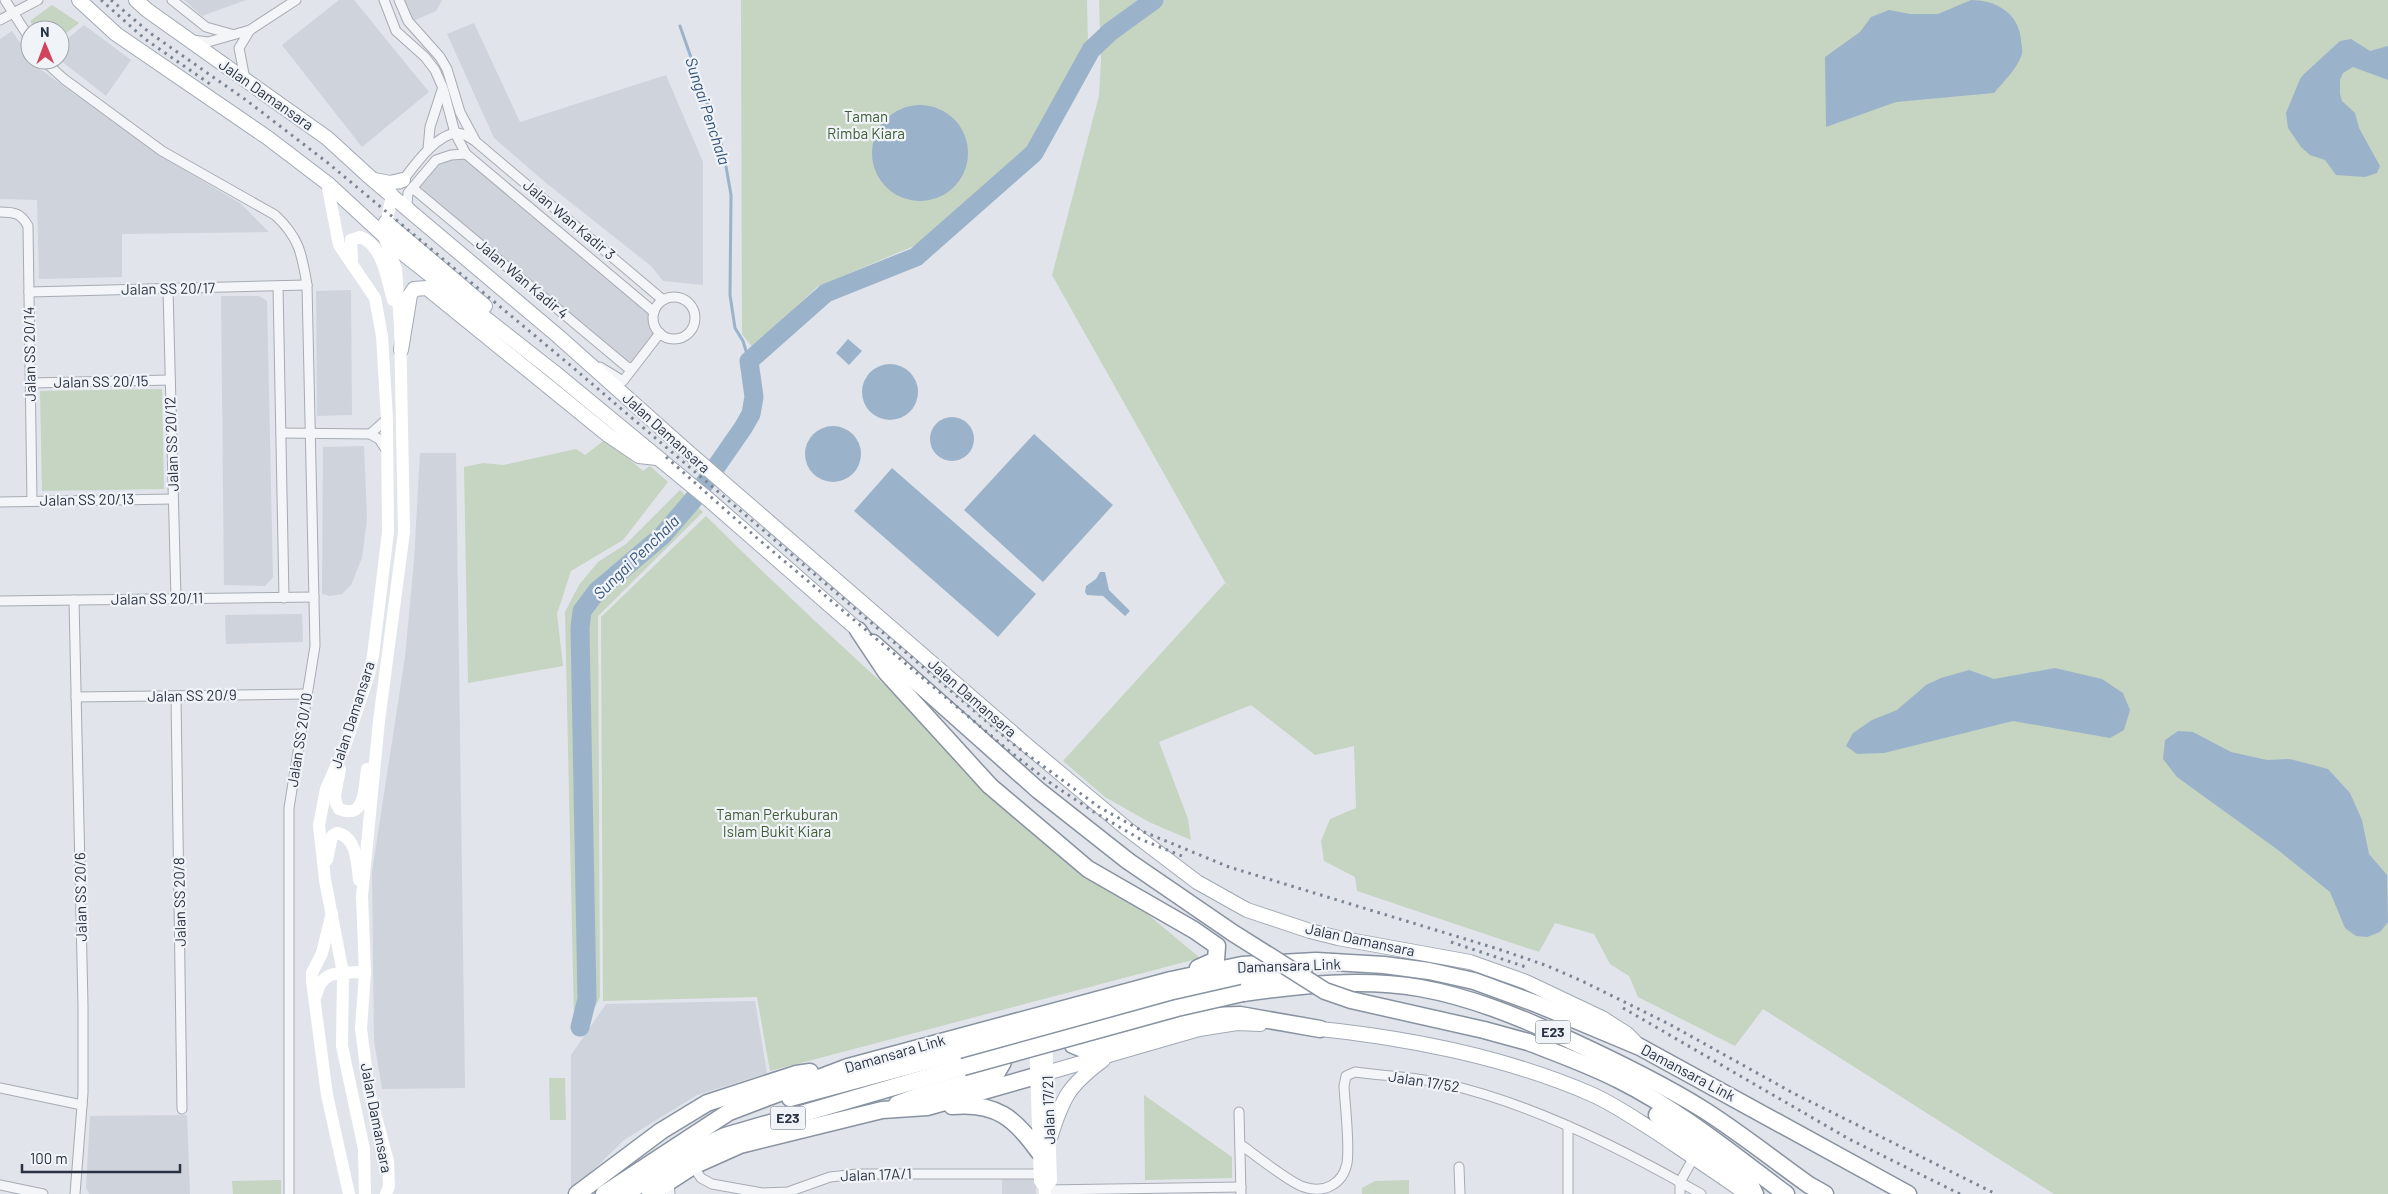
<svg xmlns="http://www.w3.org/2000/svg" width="2388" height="1194" font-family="Barlow,sans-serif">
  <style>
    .built { fill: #cfd3dc }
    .green { fill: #c6d4c2 }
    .water { fill: #9bb3ca }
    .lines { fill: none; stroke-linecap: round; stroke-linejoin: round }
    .stream { stroke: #9bb3ca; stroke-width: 3 }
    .river { stroke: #9bb3ca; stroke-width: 19 }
    .street-casing { stroke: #a6abb4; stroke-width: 11 }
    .primary-casing { stroke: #a0a9b6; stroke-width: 16 }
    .highway-casing { stroke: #8892a1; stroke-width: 19 }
    .street { stroke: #f3f5f8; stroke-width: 9 }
    .secondary { stroke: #fff; stroke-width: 12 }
    .primary { stroke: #fff; stroke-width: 14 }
    .highway { stroke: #fff; stroke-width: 16 }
    .rail { stroke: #7a8494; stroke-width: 3; stroke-dasharray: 2.5 5; stroke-linecap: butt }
    .highway-bridge-casing { stroke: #8892a1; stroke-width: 19; stroke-linecap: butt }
    .highway-bridge { stroke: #fff; stroke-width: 16 }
    .labels { text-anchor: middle; stroke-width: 4.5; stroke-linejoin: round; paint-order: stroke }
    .shield { fill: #f0f3f7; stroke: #656c78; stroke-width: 1 }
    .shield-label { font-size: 14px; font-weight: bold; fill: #293242 }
    .street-label { font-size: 15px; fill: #293242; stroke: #f0f3f7 }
    .park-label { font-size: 15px; fill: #3e5d36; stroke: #f0f3f7 }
    .water-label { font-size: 16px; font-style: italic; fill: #325276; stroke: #f0f3f7 }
  </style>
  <rect width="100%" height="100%" fill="#e1e4ea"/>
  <!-- built -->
  <g class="built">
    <polygon points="184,0 246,0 202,16"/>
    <polygon points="339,0 354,0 429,92 362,147 282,45"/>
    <polygon points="404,0 442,0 436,11 413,21"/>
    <polygon points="474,23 520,122 666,75 703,162 703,285 663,281 651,266 546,183 494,138 447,34"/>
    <polygon points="84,25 131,60 106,96 60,60 60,45"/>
    <polygon points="12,31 36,66 159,155 240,203 269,232 122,234 122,277 39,279 37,200 0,199 0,39"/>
    <polygon points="452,158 465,158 647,311 654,337 631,365 418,187 439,163"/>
    <polygon points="351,290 352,415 317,416 316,291"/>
    <polygon points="221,296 259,296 267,301 273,577 265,586 224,585"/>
    <polygon points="364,446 367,519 362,558 351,585 342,594 330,596 322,594 323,447"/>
    <polygon points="420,453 456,453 465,1088 382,1089 374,1041 372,872 405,657 414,561"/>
    <polygon points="302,614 303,642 226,644 225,615"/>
    <polygon points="755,1001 767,1073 697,1095 624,1140 571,1192 571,1055 606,1004"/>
    <polygon points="187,1115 190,1194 89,1194 86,1188 90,1116"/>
    <rect x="1002" y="1178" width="34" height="16"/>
  </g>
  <!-- green -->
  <g class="green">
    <polygon points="741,0 1087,0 1088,44 1029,152 921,243 817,287 753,348 742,334"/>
    <polygon points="1099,0 2388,0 2388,1194 2054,1194 1763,1009 1735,1046 1638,997 1629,976 1610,964 1594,934 1555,923 1539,952 1357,891 1355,877 1324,861 1321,841 1330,819 1356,808 1354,746 1315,755 1251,705 1159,742 1188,819 1191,840 1149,822 1105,797 1063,761 1225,583 1232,589 1225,582 1052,275 1099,96 1101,61"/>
    <polygon points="52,5 79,23 60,38 60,30 36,30 30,21"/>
    <polygon points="162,389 164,489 42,491 40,391"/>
    <polygon points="606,439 643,471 650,466 668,482 623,540 571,571 557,614 563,666 468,683 464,467 483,463 503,465 576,449 585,455"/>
    <polygon points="680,490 703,512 598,616 600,997 589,1019 574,1020 565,612 579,585 598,562 626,544"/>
    <path d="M706 516C863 672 1030 816 1200 958L770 1071 757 997 603 1001 601 617Z"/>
    <polygon points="549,1078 565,1078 566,1120 550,1120"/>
    <polygon points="1144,1095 1232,1157 1232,1178 1145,1180"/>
    <polygon points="281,1180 281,1194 233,1194 232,1181"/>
    <polygon points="1409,1180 1409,1194 1362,1194 1362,1188 1375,1181"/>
  </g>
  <!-- water -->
  <g class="water">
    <path d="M1971 0C1995 0 2018 12 2021 39 2021 43 2023 50 2022 54 2017 69 2004 81 1994 93L1896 102 1826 127 1825 57 1860 32 1871 17 1889 10 1910 14H1938Z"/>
    <polygon points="2351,39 2370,51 2388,46 2388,80 2353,67 2343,73 2340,80 2340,94 2342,101 2355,113 2359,128 2380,166 2377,173 2365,177 2336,175 2325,160 2310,155 2301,147 2288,128 2286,113 2300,79 2304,74 2340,41"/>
    <circle cx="920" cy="153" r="48"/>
    <polygon points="848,339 862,351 849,365 836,353"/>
    <circle cx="890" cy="392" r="28"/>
    <circle cx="952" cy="439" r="22"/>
    <circle cx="833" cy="454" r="28"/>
    <polygon points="1034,434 1113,505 1043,582 964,510"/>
    <polygon points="892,468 1036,594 998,637 854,511"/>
    <polygon points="1100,572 1105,572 1109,590 1130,611 1125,616 1103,596 1087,595 1085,592 1086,586 1096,579"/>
    <polygon points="2055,668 2102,679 2123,693 2130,710 2124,730 2110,738 2013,721 1884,753 1857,754 1846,746 1853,733 1872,720 1897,710 1926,685 1941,678 1969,670 1994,679"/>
    <polygon points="2178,731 2193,732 2231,752 2267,760 2290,759 2328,769 2350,793 2362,820 2369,854 2387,875 2388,922 2380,932 2367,937 2356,936 2345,928 2330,892 2278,850 2177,777 2163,759 2165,740"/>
  </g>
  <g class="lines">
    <!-- stream -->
    <polyline class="stream" points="680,26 723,149 731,195 730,295 735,328 743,341 749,361"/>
    <!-- river -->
    <polyline class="river" points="580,1027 587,999 580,628 582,611 597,591 662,536 693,500 743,428 751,414 754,397 749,361 826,293 916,257 1034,153 1091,50 1110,32 1154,0"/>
    <defs>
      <g id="street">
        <polyline points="5,0 30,39"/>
        <polyline points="172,0 206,27 231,34"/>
        <polyline points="384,0 396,31 425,57 435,70 443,88 455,133 466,154 654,312"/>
        <polyline points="399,0 408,21 440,57 447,69 460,112 475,140"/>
        <polyline points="0,20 38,0"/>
        <polyline points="192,40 208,42 250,30 296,0"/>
        <path d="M43 60 64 79 162 151 275 215C299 237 302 254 307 285L315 646 289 808V1194"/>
        <polyline points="245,79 239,48 250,30"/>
        <polyline points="428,149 430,127 442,90"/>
        <path d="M400 184C412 169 435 134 457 133 464 133 470 138 475 141L663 300"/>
        <polyline points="414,186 415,190 627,367 632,368"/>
        <polyline points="411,209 407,204 408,193 436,160 451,155 466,154"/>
        <path d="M0 212C14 212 21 213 28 226L32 501"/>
        <polyline points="278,286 284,598"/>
        <polyline points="168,289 176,599"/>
        <polyline points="29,292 307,285"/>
        <circle cx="674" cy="318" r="21"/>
        <polyline points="600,367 623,381 660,333"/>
        <polyline points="31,383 170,380"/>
        <polyline points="281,433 370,434 379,439 387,451"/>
        <polyline points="370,434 387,419"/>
        <polyline points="0,502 173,499"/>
        <polyline points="74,600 83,1005 83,1093 75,1194"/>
        <polyline points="0,601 314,597"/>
        <polyline points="176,696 182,1109"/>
        <polyline points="76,697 307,694"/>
        <polyline points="0,1088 82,1105"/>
        <polyline points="1239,1112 1241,1194"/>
        <path d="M1240 1144C1254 1154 1290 1183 1304 1187 1324 1194 1343 1184 1347 1163 1350 1145 1345 1106 1344 1086L1346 1076 1355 1072C1385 1076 1417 1077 1446 1084 1533 1104 1623 1149 1701 1194"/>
        <polyline points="693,1166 701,1178 712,1184 762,1193 788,1192 830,1177 857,1174 1040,1174"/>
        <polyline points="1459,1167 1460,1194"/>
        <polyline points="669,1181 670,1194"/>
        <polyline points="0,1185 43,1194"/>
        <polyline points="1045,1190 1241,1187"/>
        <polyline points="1568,1194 1568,1126"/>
        <polyline points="1680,1194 1680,1182 1694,1157"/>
      </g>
      <g id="primary">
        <polyline points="79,0 116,34 268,138 327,183 406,256 554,372 708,499 858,630"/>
        <polyline points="136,0 147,10 327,138 373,180 558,336 688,452 1030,748 1126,828 1197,882 1247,910 1310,931 1338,938 1470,962 1526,982 1602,1018 1627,1034 1636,1043"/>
        <polyline points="374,180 390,183 403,180"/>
        <polyline points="386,222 485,306"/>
        <polyline points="401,350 410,295 414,289 427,288 608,435 639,456 657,458"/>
        <path d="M1311 1028C1403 1037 1506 1057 1591 1094 1614 1104 1635 1119 1656 1132 1687 1153 1717 1173 1747 1194"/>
        <polyline points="1036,1076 1199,1029 1237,1023 1260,1024"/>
        <path d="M1050 1138C1063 1097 1068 1086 1103 1060"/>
      </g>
      <g id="highway">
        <polyline points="858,630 886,672 990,786 1088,869 1194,930 1217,946 1216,960 1198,968"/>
        <polyline points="873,643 1038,790 1128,861"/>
        <path d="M1243 993C1302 985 1362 978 1420 988 1470 997 1517 1016 1563 1037 1611 1059 1659 1082 1704 1110 1740 1133 1774 1160 1809 1185L1825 1194"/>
        <polyline points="1074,1027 1070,1031 1073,1045 1083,1049 1208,1016 1240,1015 1320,1029"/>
        <path d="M1528 1042C1559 1054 1590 1065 1619 1080 1679 1110 1732 1154 1786 1194"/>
        <polyline points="790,1098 1175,994 1238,980 1304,972"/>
        <polyline points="897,1104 919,1096 996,1074 1003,1062 1000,1050 994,1049"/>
        <path d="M952 1106C996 1102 1015 1118 1039 1152"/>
        <polyline points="1657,1115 1742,1178 1751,1186 1755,1194"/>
        <polyline points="577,1194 661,1131 707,1103 796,1074 810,1072"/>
        <polyline points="604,1194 729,1112 848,1067 1171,980 1242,965 1316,961 1384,965 1429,971 1474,981 1537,1004 1640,1047 1908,1194"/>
        <polyline points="625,1194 690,1152 725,1136 963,1067"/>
        <polyline points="650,1194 693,1166 740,1145 882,1110 927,1107 1036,1076"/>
      </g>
    </defs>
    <!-- street casing -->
    <use href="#street" class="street-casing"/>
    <!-- primary casing -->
    <use href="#primary" class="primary-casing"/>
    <!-- highway casing -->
    <use href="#highway" class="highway-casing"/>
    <!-- street -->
    <use href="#street" class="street"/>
    <!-- secondary -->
    <g class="secondary">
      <polyline points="327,183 339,245 375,298 382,336 387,419 388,532 373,656 369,674 345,746 326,789 319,825 325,880 343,973 342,1046 364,1149 365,1194"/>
      <path d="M352 260 351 240 360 237C383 245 387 280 393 300"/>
      <path d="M340 769 335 795 336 803 339 809C366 820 364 788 367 769"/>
      <path d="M327 860 332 836 337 833C357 837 357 863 359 880"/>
      <polyline points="332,913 322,953 312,973 312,981 327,1095 349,1194"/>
      <path d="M316 996C322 968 341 973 365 972"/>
      <polyline points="1035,1038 1040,1181 1045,1187 1045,1194"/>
      <polyline points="1045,1187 1051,1181 1046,1037"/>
      <polyline points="386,1194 389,1186 388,1161 369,1091 361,1029 365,972 362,896 379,721 404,532 400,325 396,269 384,236 392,194"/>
    </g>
    <!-- primary -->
    <use href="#primary" class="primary"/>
    <!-- highway -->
    <use href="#highway" class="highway"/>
    <!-- rail -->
    <g class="rail">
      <polyline points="101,0 145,39 210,84"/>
      <polyline points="111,0 150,33 246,100 328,163 570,365 1013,744 1099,807 1144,832 1229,867 1498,949 1545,965 1582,981 1669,1024 1793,1093 1996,1194"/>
      <polyline points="666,457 757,538 1008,750 1049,782 1094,812 1140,839 1182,856"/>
      <polyline points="1451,942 1529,968"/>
      <polyline points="1623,1008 1849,1139 1960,1194"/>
    </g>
    <defs>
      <g id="highway-bridge">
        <polyline points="1128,861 1233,933 1325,991 1351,1000 1484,1030 1528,1042"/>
        <polyline points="963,1067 1177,1008 1243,993"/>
      </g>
    </defs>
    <!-- highway-bridge casing -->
    <use href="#highway-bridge" class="highway-bridge-casing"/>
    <!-- highway-bridge -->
    <use href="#highway-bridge" class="highway-bridge"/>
  </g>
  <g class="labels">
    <!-- shield labels -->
    <g class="shield">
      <rect x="1535.5" y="1020.5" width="35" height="23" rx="4"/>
      <rect x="770.5" y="1106.5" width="35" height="23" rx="4"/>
    </g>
    <g class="shield-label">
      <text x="1553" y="1037">E23</text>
      <text x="788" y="1123">E23</text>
    </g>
    <!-- street labels -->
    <g class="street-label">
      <text transform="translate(266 95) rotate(35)" y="5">Jalan Damansara</text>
      <text transform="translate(569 220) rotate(40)" y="5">Jalan Wan Kadir 3</text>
      <text transform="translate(522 279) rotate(40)" y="5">Jalan Wan Kadir 4</text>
      <text transform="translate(168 289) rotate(-1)" y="5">Jalan SS 20/17</text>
      <text transform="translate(30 354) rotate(-91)" y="5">Jalan SS 20/14</text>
      <text transform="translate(101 382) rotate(-1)" y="5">Jalan SS 20/15</text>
      <text transform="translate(666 433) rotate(42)" y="5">Jalan Damansara</text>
      <text transform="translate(172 444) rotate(-92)" y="5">Jalan SS 20/12</text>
      <text transform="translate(87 500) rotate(-1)" y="5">Jalan SS 20/13</text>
      <text transform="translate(157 599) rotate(-1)" y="5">Jalan SS 20/11</text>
      <text transform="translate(192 696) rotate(-1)" y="5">Jalan SS 20/9</text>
      <text transform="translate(972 698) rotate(41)" y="5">Jalan Damansara</text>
      <text transform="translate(353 715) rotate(-72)" y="5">Jalan Damansara</text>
      <text transform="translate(300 740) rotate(-81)" y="5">Jalan SS 20/10</text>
      <text transform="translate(81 897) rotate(-91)" y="5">Jalan SS 20/6</text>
      <text transform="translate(180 902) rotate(-91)" y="5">Jalan SS 20/8</text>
      <text transform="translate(1360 940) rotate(12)" y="5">Jalan Damansara</text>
      <text transform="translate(1289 966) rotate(-2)" y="5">Damansara Link</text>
      <text transform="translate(895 1054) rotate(-16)" y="5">Damansara Link</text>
      <text transform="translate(1688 1073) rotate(28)" y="5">Damansara Link</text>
      <text transform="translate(1424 1082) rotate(9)" y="5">Jalan 17/52</text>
      <text transform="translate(1049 1110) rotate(-92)" y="5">Jalan 17/21</text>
      <text transform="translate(376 1118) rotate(79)" y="5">Jalan Damansara</text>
      <text transform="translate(876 1175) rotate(-2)" y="5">Jalan 17A/1</text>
    </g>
    <!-- park labels -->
    <g class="park-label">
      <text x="866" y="122">Taman<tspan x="866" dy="17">Rimba Kiara</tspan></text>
      <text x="777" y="820">Taman Perkuburan<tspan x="777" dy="17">Islam Bukit Kiara</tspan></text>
    </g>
    <!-- water labels -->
    <g class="water-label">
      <text transform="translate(708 111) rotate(72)" y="6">Sungai Penchala</text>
      <text transform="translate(636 557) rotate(-44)" y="6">Sungai Penchala</text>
    </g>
  </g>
  <!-- north arrow -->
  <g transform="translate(45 45) rotate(359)"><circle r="24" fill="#f0f3f7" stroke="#a0a6af"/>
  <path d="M0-4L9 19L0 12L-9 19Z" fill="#d0445c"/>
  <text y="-8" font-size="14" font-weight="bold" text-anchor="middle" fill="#293242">N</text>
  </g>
  <!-- scale -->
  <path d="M22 1164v8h158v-8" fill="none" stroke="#293242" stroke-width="2.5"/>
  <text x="30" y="1164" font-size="15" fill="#293242" stroke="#f0f3f7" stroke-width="4" paint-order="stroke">100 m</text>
</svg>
